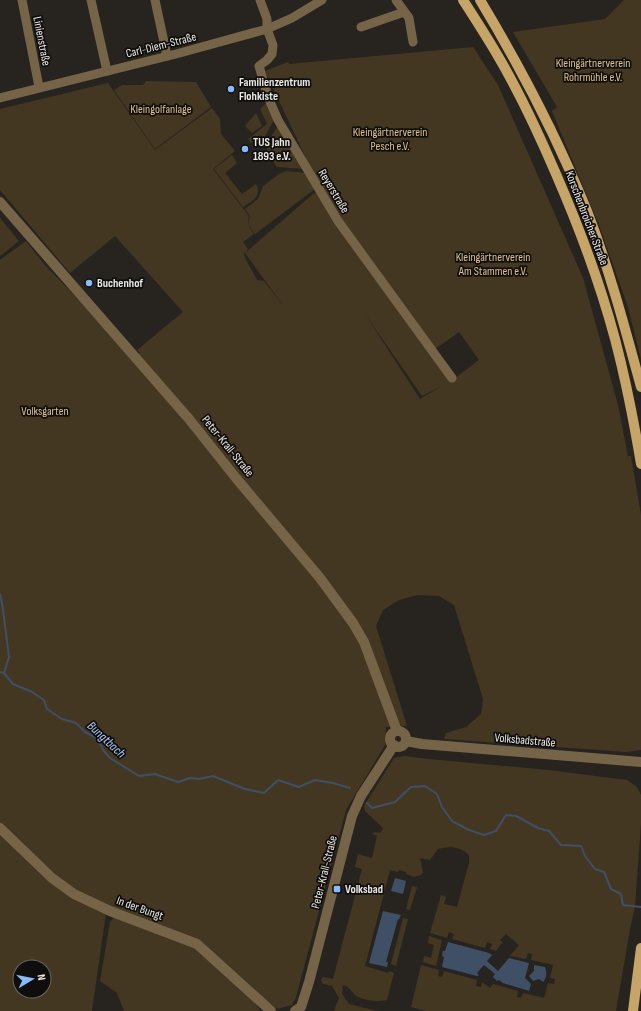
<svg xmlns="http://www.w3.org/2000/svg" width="641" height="1011" font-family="'Sofia Sans Condensed',sans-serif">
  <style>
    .green { fill: #443721; fill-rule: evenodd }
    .water { fill: #3e4f66 }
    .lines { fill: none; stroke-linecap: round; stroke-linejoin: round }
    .stream { stroke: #3e4f66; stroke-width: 2 }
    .minor { stroke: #756448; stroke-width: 9 }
    .tertiary { stroke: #756448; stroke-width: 10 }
    .primary { stroke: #c7a468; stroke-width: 10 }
    .poi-dot { fill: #88bafc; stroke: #0f0e0c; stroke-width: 1.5 }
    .labels { text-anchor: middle; stroke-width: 3.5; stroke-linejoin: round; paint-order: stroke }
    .street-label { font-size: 12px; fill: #ebe9e6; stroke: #0f0e0c }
    .park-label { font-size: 12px; fill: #dec08e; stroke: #0f0e0c }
    .poi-label { font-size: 12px; font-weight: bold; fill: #ebe9e6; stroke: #0f0e0c; text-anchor: start }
    .water-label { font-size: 13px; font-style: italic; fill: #abcdfa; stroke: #0f0e0c }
  </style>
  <rect width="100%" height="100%" fill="#272420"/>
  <!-- green -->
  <g class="green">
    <polygon points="624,0 641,0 641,359 628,307 599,225 552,111 557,107 513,32 605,19"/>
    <path d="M473 47 498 85 583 278 618 405 628 456H631L641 515V750L626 752 444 739 446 733 466 727 481 714 483 699 454 605 439 596 418 595 399 600 383 610 376 626 407 726 386 727 385 745 346 810 296 997 292 1005 277 1009 261 997 200 940 131 918 106 913 92 1011H0V260L26 241 44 264 133 356 140 353 137 350 183 312 115 236 70 273 0 190V109L108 83 155 150 212 108 220 119 221 134 235 151 213 169 249 216C247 224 249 228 254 234L243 242 248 249 245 253 320 188 265 71 288 62 289 64ZM244 253H245L285 308 264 281 257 280C254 273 244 259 244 253ZM365 314 422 396 442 386 420 399ZM459 332 479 360 451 381 435 349ZM20 967H44V991H20Z"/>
    <polygon points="146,81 196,82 211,107 155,149 114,90 122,85 143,85"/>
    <polygon points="266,103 267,103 274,120 264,138 261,135 251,143 248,139 267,124 260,109"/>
    <polygon points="256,113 262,126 252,133 245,126"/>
    <polygon points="279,124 305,169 278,167 276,166 267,150 271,137"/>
    <path d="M232 155 237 163 225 173 242 194 256 184C262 196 253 201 243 207L214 169Z"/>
    <path d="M286 171 307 173 315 189 255 234C249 227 247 224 250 216L245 209 258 199 263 186 279 174Z"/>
    <polygon points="0,218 19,241 0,256"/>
    <path d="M405 756 428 759 548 770 627 780 637 787 641 795V823L635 907 630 929 616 1011H425L411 1007 421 965 439 970 438 976 442 977 444 971 477 980 476 986 481 987 482 982 490 988 493 984 518 991 517 997 521 998 523 993 544 998 548 983 554 984 555 979 550 978 553 965 531 960 532 954 528 953 526 959 510 956 519 945 506 934 500 940 503 942 496 951 490 949 492 944 487 942 485 948 452 939 454 934 449 932 447 938 430 933 441 895 446 897 444 904 457 907 469 863V855C459 846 450 846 438 849L430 860 420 858 423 872 421 875 414 877 406 874V872L399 870 398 872 390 870 365 966 388 973 389 971 394 973 387 1000C378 1002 367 1001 358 997 352 994 350 986 343 985L342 994 349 1004 377 1011H334L339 998 332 986 323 984 321 980 323 977 333 979 362 869 355 867 358 854 372 858 377 836 372 834 375 832 380 833 383 828 365 811 364 806 394 758Z"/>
    <polygon points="412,886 417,887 410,910 406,909"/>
    <polygon points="115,917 195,948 257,1005 260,1011 124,1011 117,993 100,981 110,922"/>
    <polygon points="403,918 408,919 396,966 391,964"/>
    <polygon points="429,936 442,940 436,966 423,962 424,956 431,958 434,945 428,943"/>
  </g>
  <!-- water -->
  <g class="water">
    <polygon points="395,878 406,881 403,894 391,891"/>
    <polygon points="383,911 401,915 399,919 398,919 386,962 388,962 387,967 369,963"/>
    <polygon points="448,942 489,953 492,955 487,961 498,971 509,958 529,963 525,978 531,984 529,991 503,983 499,980 497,981 493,977 495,974 484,965 477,973 479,975 477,976 442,967 444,957 442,956 443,951 445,951"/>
    <path d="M534 965 545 967C547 973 547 977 543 982L539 979 533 981 529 976 534 971Z"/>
  </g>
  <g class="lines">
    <!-- stream -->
    <g class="stream">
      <polyline points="0,594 3,609 9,657 4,673"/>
      <polyline points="0,672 4,673 13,684 32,692 44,700 47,709 62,719 76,723 85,732 97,738 104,751 110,758 139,776 155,774 178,782 190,778 199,779 213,776 245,789 264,793 278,780 299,787 315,780 333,783 350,788"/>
      <polyline points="367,803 372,808 395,802 411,787 425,786 437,794 442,807 452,821 469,830 484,835 496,831 506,815 516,816 538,828 549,831 561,845 581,846 585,856 595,869 604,872 611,889 621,894 623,905 641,907"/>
    </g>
    <!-- minor -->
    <g class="minor">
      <polyline points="22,0 39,87"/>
      <polyline points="91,0 107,71"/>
      <polyline points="155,0 167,56"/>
      <polyline points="260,0 267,19 267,29 273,45 272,54 267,60 259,66 268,97 278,120 338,221 452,378"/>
      <polyline points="396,0 409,18 413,42"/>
      <polyline points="361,27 404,12"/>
      <polyline points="0,98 176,54 267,29 292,18 322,0"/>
    </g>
    <!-- tertiary -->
    <g class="tertiary">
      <polyline points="0,202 189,419 236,478 320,578 353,623 364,642 397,731"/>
      <circle cx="398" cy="739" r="8"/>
      <polyline points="406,741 422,744 641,762"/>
      <polyline points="0,828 52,878 74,894 110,911 197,944 271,1011"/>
      <polyline points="295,1011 301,1007 309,982 352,816 361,796 394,745"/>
    </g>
    <!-- primary -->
    <g class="primary">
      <path d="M463 0C474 17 485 34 495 51 519 91 538 132 556 174 579 227 600 283 615 339 626 381 634 422 641 464"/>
      <path d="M480 0C521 68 557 137 587 211 609 268 625 328 641 387"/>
      <polyline points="633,1011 641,948"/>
    </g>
  </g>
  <!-- markers -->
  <g class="poi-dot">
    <circle cx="231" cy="89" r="4"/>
    <circle cx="245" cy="149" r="4"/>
    <circle cx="89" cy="283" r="4"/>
    <rect x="333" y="885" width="8" height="8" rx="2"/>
  </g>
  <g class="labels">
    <!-- street labels -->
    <g class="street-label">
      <text transform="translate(42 41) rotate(79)" y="4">Linienstraße</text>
      <text transform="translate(161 45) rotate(-14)" y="4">Carl-Diem-Straße</text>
      <text transform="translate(334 191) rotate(59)" y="4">Reyerstraße</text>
      <text transform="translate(587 218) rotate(69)" y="4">Korschenbroicher Straße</text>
      <text transform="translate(228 446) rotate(51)" y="4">Peter-Krall-Straße</text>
      <text transform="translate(525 740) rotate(5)" y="4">Volksbadstraße</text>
      <text transform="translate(324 872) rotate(-76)" y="4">Peter-Krall-Straße</text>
      <text transform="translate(140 908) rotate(20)" y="4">In der Bungt</text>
    </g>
    <!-- park labels -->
    <g class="park-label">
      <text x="593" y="67">Kleingärtnerverein<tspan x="593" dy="14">Rohrmühle e.V.</tspan></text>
      <text x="161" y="113">Kleingolfanlage</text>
      <text x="390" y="136">Kleingärtnerverein<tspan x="390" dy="14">Pesch e.V.</tspan></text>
      <text x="493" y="261">Kleingärtnerverein<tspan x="493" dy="14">Am Stammen e.V.</tspan></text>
      <text x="45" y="415">Volksgarten</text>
    </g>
    <!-- poi labels -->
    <g class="poi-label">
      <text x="239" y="86">Familienzentrum<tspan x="239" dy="14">Flohkiste</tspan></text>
      <text x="253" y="146">TUS Jahn<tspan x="253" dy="14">1893 e.V.</tspan></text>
      <text x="97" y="287">Buchenhof</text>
      <text x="345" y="893">Volksbad</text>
    </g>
    <!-- water labels -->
    <g class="water-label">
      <text transform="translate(107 739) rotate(43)" y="5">Bungtbach</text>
    </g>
  </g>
  <!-- north arrow -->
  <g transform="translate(32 979) rotate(80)"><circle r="19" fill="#0f0e0c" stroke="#676663"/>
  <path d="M0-3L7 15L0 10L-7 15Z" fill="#88bafc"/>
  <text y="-6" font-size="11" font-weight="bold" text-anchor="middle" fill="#ebe9e6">N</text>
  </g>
</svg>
